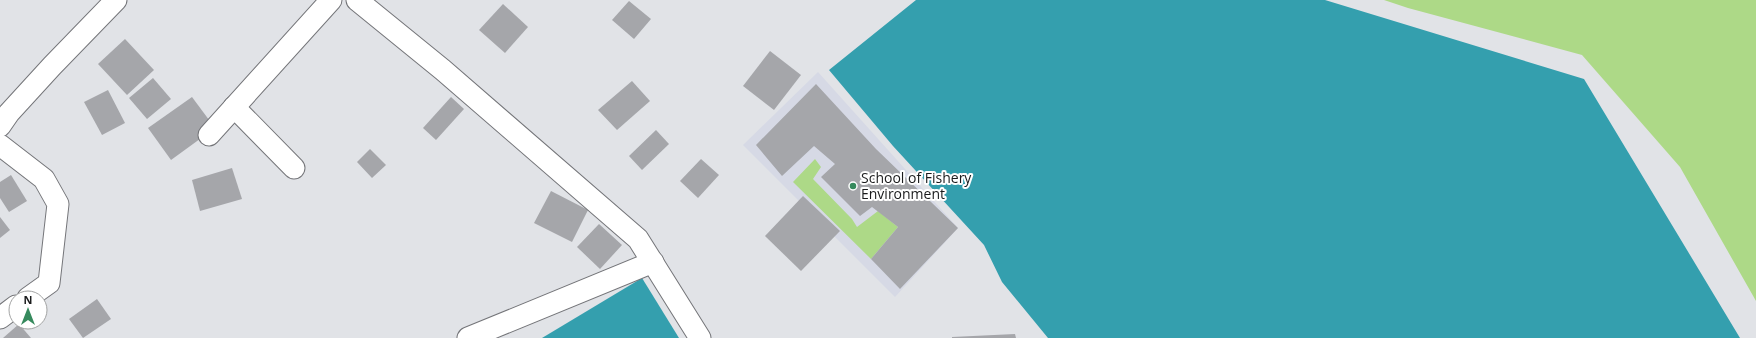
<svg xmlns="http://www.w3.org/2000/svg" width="1756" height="338" font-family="'Open Sans',sans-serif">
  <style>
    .built { fill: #d6d9e5 }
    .green { fill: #add987 }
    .water { fill: #349fae }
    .building { fill: #a5a6aa }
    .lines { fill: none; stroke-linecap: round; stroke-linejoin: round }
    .street-casing { stroke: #747579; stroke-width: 23 }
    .street { stroke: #fff; stroke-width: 21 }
    .poi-dot { fill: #368a5d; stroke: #fff; stroke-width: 1.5 }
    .labels { text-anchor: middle; stroke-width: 4; stroke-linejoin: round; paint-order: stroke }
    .poi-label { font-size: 14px; fill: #1a1b1c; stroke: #fff; text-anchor: start }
  </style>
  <rect width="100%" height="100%" fill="#e1e3e7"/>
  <!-- built -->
  <polygon class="built" points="818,72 958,228 895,297 743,145"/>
  <!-- green -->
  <g class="green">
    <polygon points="1384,0 1756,0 1756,301 1680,167 1582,55 1408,8"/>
    <polygon points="815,159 821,167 813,179 852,219 857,227 878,211 898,227 871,259 793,182"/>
  </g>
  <!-- water -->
  <g class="water">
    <polygon points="916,0 1325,0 1584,79 1740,338 1048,338 1002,282 984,245 893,146 829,70"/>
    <polygon points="642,278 679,338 542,338"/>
  </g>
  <!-- building -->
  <g class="building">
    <polygon points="629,1 651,19 634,39 612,20"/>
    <polygon points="503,4 528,27 505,53 479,30"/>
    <polygon points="125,39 154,70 127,95 98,64"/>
    <polygon points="770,51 801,75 774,110 743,86"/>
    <polygon points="153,78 171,99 147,119 129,98"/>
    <polygon points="632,81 650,101 617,130 598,110"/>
    <polygon points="816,84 876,149 958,228 900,289 871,259 898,227 872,207 860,216 821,177 835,164 814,146 782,176 756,145"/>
    <polygon points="108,90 125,123 102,135 84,102"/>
    <polygon points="192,97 215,128 171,160 148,128"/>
    <polygon points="451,97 464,109 436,140 423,128"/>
    <polygon points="656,130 669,144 642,170 629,156"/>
    <polygon points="370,149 386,165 372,178 357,162"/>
    <polygon points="701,159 719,175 698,198 680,181"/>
    <polygon points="232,168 242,199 200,211 192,180"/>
    <polygon points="11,175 27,201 9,212 0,198 0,182"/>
    <polygon points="551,191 588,210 572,242 534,223"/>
    <polygon points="803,196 840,231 801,271 765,236"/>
    <polygon points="0,217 10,230 0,238"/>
    <polygon points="599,224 622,245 600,269 577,247"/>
    <polygon points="97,299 111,319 83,338 69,319"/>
    <polygon points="19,324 31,338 3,338"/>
    <polygon points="1015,334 1016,338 952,338 952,337"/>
  </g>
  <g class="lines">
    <defs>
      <g id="street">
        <polyline points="357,0 443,70 638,239 700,338"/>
        <polyline points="234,107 294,168"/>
        <polyline points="0,126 9,113 52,66 116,0"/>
        <polyline points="209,135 331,0"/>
        <polyline points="0,145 44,179 58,204 49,283 28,298"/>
        <polyline points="0,318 16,306"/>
        <polyline points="468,338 653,262"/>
      </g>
    </defs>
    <!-- street casing -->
    <use href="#street" class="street-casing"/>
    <!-- street -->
    <use href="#street" class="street"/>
  </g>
  <!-- markers -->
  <circle class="poi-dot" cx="853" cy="186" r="4"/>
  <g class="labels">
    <!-- poi labels -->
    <g class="poi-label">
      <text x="861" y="183">School of Fishery<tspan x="861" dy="16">Environment</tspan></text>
    </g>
  </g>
  <!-- north arrow -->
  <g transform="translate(28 310)"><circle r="19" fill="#ffffff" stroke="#a3a4a4"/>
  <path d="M0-3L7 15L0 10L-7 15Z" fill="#368a5d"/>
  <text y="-6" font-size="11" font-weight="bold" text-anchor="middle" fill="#1a1b1c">N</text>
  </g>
</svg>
